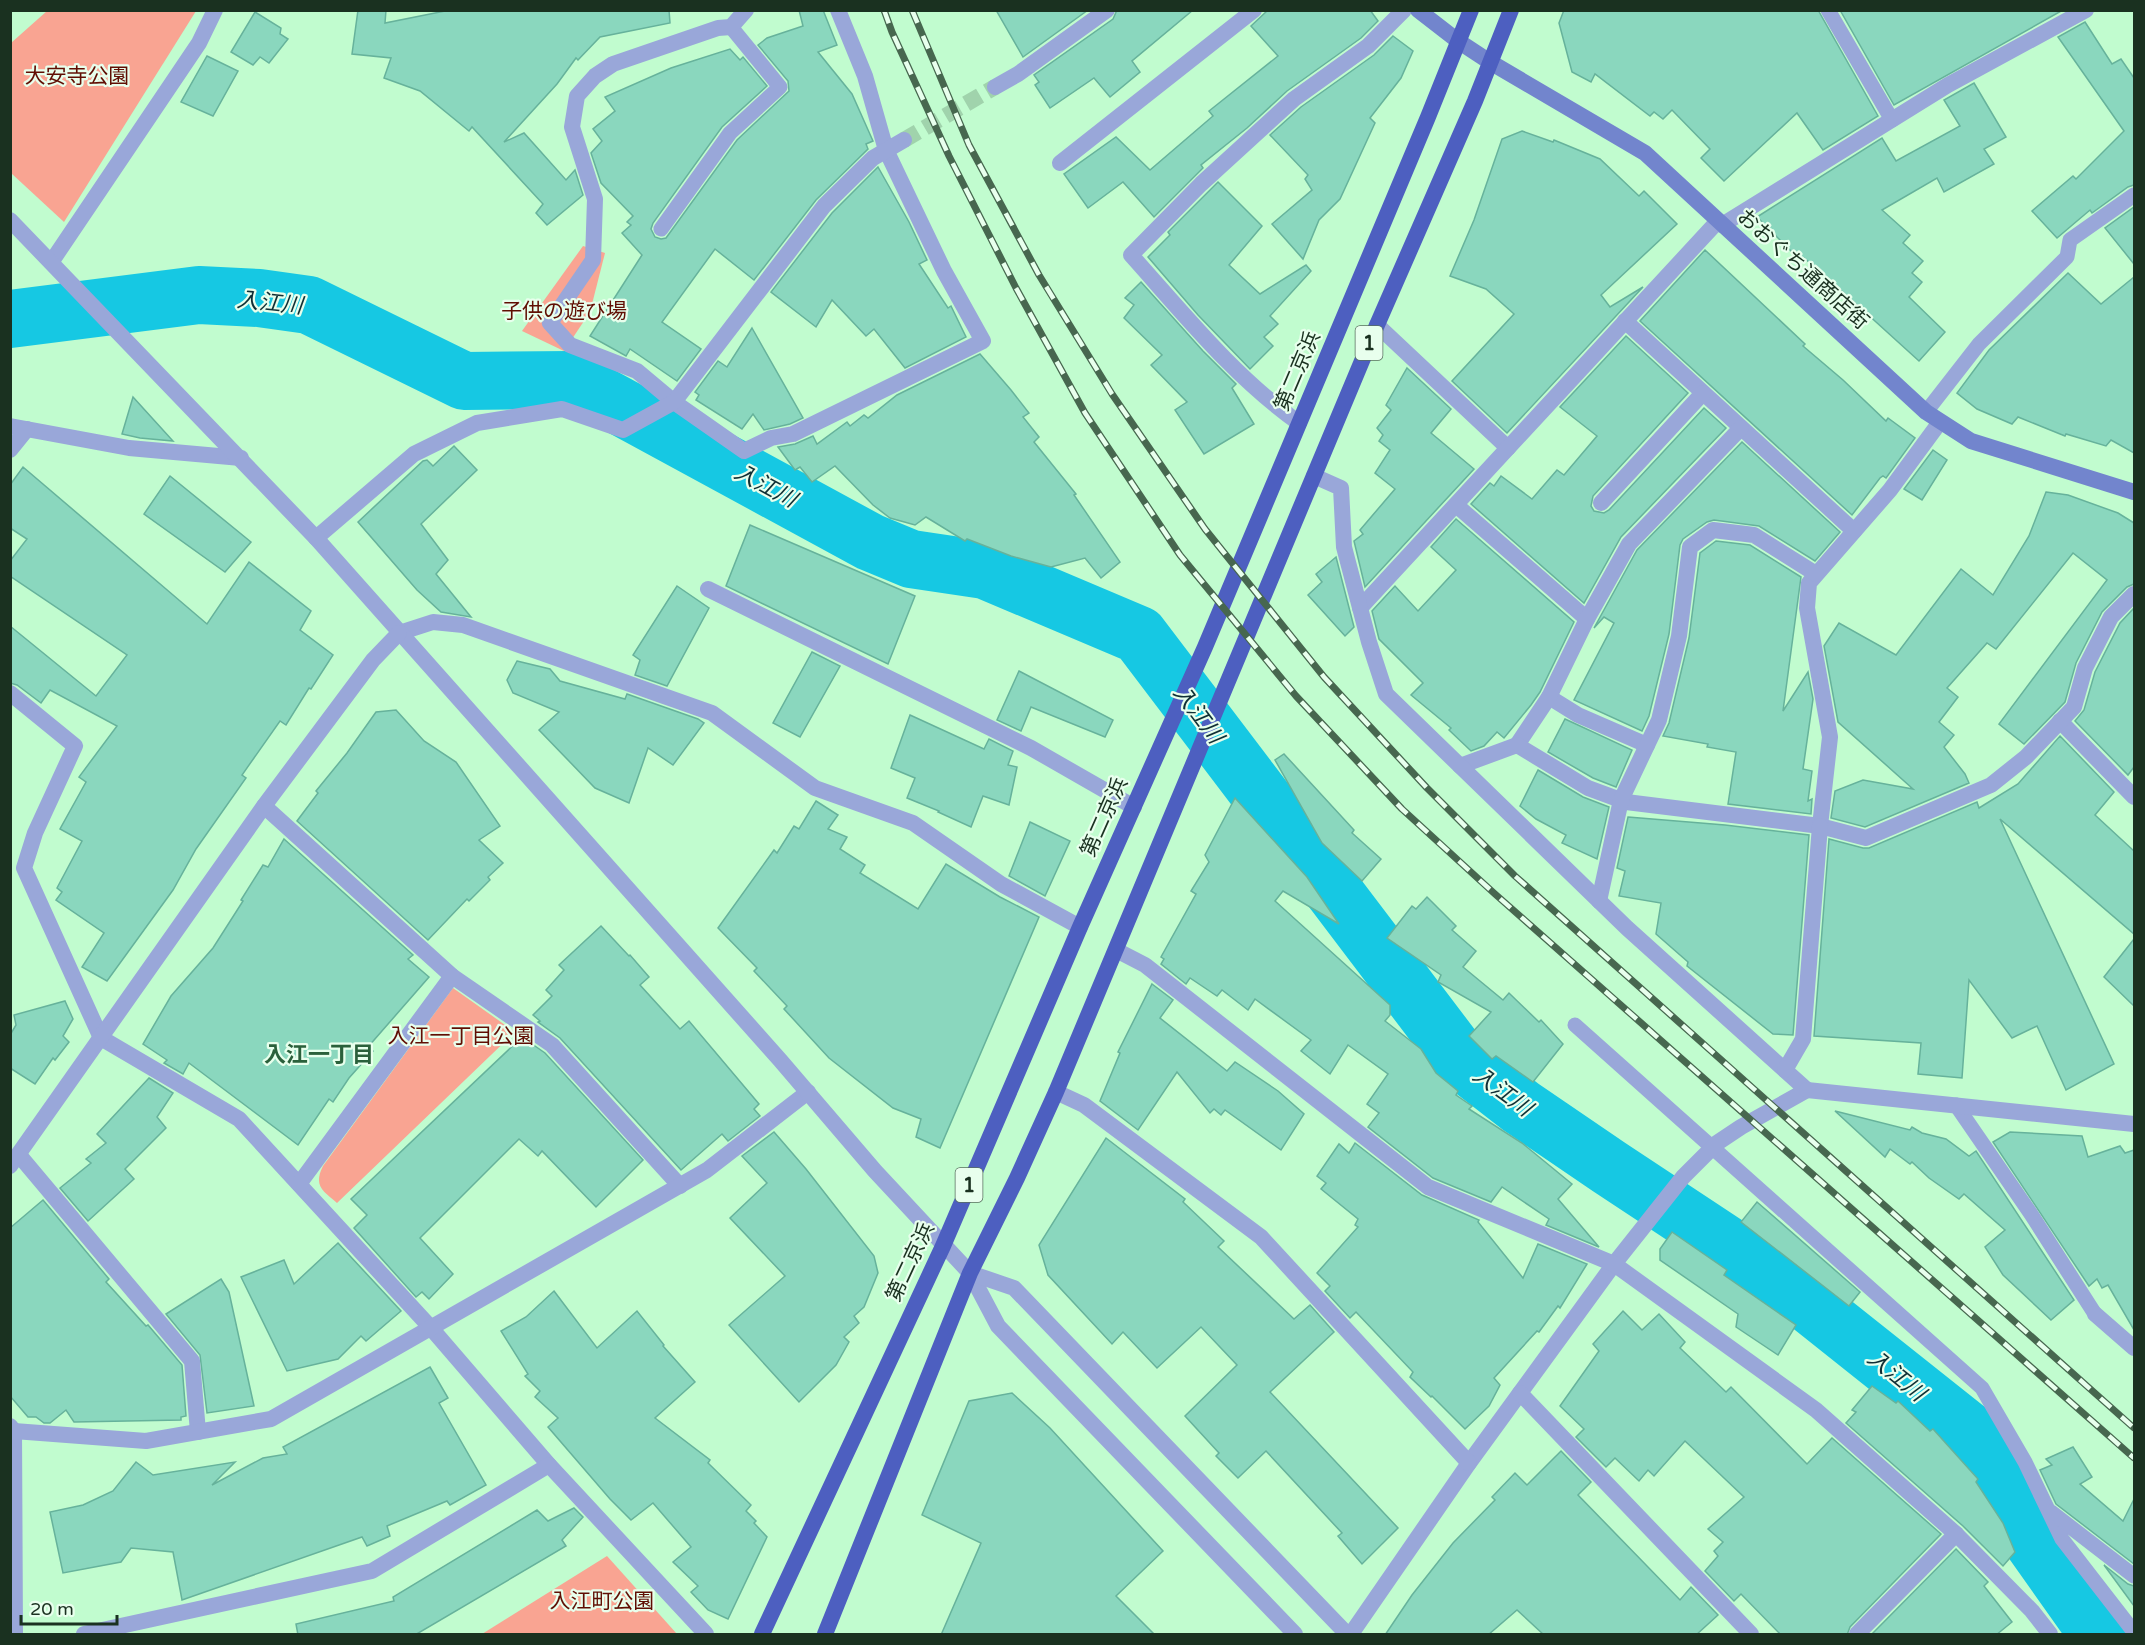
<svg xmlns="http://www.w3.org/2000/svg" width="2145" height="1645" font-family="'Varela Round','Noto Sans JP',sans-serif">
  <style>
    .green { fill: #f9a492 }
    .lines { fill: none; stroke-linecap: round; stroke-linejoin: round }
    .river { stroke: #16c8e3; stroke-width: 58 }
    .building { fill: #8ad7be; stroke: #66b29b; stroke-width: 1.5 }
    .minor-tunnel { stroke: #a0d3ac; stroke-width: 16; stroke-dasharray: 16 8; stroke-linecap: butt }
    .service { stroke: #99a7d9; stroke-width: 15 }
    .pedestrian { stroke: #99a7d9; stroke-width: 16 }
    .minor { stroke: #99a7d9; stroke-width: 16 }
    .tertiary { stroke: #99a7d9; stroke-width: 16 }
    .secondary { stroke: #7285cd; stroke-width: 16 }
    .trunk { stroke: #4d5fc0; stroke-width: 16 }
    .rail-casing { stroke: #47674f; stroke-width: 7 }
    .rail { stroke: #e8ffed; stroke-width: 4.5; stroke-dasharray: 14; stroke-linecap: butt }
    .labels { text-anchor: middle; stroke-width: 4.5; stroke-linejoin: round; paint-order: stroke }
    .shield { fill: #e8ffed; stroke: #586f5e; stroke-width: 1.5 }
    .shield-label { font-size: 20px; font-weight: bold; fill: #1a3120 }
    .park-label { font-size: 21px; fill: #600e03; stroke: #e8ffed }
    .street-label { font-size: 21px; fill: #1a3120; stroke: #e8ffed }
    .water-label { font-size: 22px; font-style: italic; fill: #0f2f35; stroke: #e8ffed }
    .neighbourhood-label { font-size: 22px; font-weight: bold; fill: #2a603b; stroke: #e8ffed }
  </style>
  <rect width="100%" height="100%" fill="#c1fccf"/>
  <!-- green -->
  <g class="green">
    <polygon points="47,11 196,11 64,222 11,173 11,43"/>
    <polygon points="583,246 605,253 590,312 564,351 522,331"/>
    <path d="M453 988 515 1032 337 1203C323 1191 313 1186 323 1166Z"/>
    <polygon points="607,1556 677,1634 482,1634"/>
  </g>
  <g class="lines">
    <!-- river -->
    <polyline class="river" points="10,319 199,295 259,298 309,305 464,381 572,380 870,542 911,559 985,570 1139,635 1463,1062 1521,1107 1609,1167 1771,1274 1976,1437 2018,1521 2098,1634"/>
  </g>
  <!-- building -->
  <g class="building">
    <polygon points="358,10 386,10 385,23 450,10 669,10 670,23 600,37 578,60 576,58 557,84 504,142 524,133 566,180 575,170 583,195 547,225 536,213 543,204 472,127 469,131 420,91 384,78 391,58 352,54"/>
    <polygon points="799,10 823,10 837,45 818,52 852,94 873,141 866,144 868,149 816,200 754,280 715,249 662,322 701,349 677,381 630,349 626,356 590,336 642,255 622,233 631,225 627,222 633,216 601,183 591,153 602,141 593,129 615,111 605,97 671,68 730,49 740,60 743,57 767,86 722,127 653,223 651,229 655,237 661,239 666,238 737,140 789,91 788,81 758,45 767,38 803,26"/>
    <polygon points="996,10 1088,10 1023,57"/>
    <polygon points="1117,10 1193,10 1132,61 1140,72 1110,97 1094,78 1050,108 1035,85 1039,82 1034,75 1113,19"/>
    <polygon points="1268,10 1370,10 1378,21 1361,38 1287,91 1247,128 1201,165 1203,168 1154,217 1123,182 1088,208 1064,174 1116,137 1150,170 1213,116 1209,111 1278,56 1251,26"/>
    <polygon points="1564,10 1818,10 1878,116 1823,150 1797,113 1724,181 1701,158 1710,149 1672,110 1663,119 1654,112 1650,116 1595,74 1591,82 1572,72 1559,23"/>
    <polygon points="1840,10 2063,10 1894,105"/>
    <polygon points="255,12 281,28 280,34 288,39 269,63 260,57 253,65 231,52"/>
    <polygon points="2085,22 2112,64 2121,59 2134,78 2134,185 2128,187 2092,213 2090,210 2057,238 2032,211 2073,176 2076,179 2124,131 2058,37"/>
    <polygon points="1393,36 1413,51 1401,78 1370,118 1375,123 1340,199 1319,220 1303,259 1272,224 1312,190 1305,179 1308,175 1270,135 1301,107 1374,55"/>
    <polygon points="207,56 238,71 213,116 181,102"/>
    <polygon points="1974,83 2006,137 1984,149 1994,164 1944,192 1937,178 1882,210 1910,235 1903,243 1923,261 1912,273 1922,282 1909,297 1945,332 1919,361 1822,273 1804,258 1801,261 1757,217 1882,138 1896,161 1960,126 1944,100"/>
    <polygon points="1522,131 1553,142 1554,140 1600,159 1639,196 1644,191 1677,224 1601,295 1610,307 1643,287 1507,433 1452,381 1514,314 1486,289 1450,276 1474,220 1502,139"/>
    <polygon points="878,167 909,222 927,260 919,264 948,308 951,306 966,337 905,368 874,329 866,336 832,300 816,327 771,292 832,213"/>
    <polygon points="1218,182 1262,226 1229,265 1260,294 1306,265 1311,271 1270,316 1278,324 1264,337 1273,346 1250,369 1198,315 1148,257 1170,235 1168,232"/>
    <polygon points="2134,207 2134,264 2105,228"/>
    <polygon points="1705,250 1805,344 1803,346 1843,380 1886,421 1888,418 1915,438 1886,478 1883,476 1880,478 1852,515 1640,321"/>
    <polygon points="2068,273 2101,304 2134,277 2134,453 2111,440 2106,446 2066,434 2065,436 2018,417 2012,424 1977,409 1957,393 1989,350"/>
    <polygon points="1141,282 1203,351 1236,384 1232,388 1254,424 1204,454 1175,410 1187,402 1151,365 1162,355 1124,318 1134,305 1125,298"/>
    <polygon points="752,328 803,418 790,424 764,430 753,414 742,429 696,400 699,395 695,392 718,361 727,367"/>
    <polygon points="1626,336 1688,393 1593,496 1591,506 1594,511 1604,513 1609,510 1704,408 1726,428 1621,537 1584,603 1471,504 1490,483 1494,486 1501,476 1532,499 1557,470 1564,475 1597,436 1560,407"/>
    <polygon points="980,354 1011,390 1029,413 1023,417 1039,437 1034,442 1076,494 1074,495 1120,562 1101,578 1085,558 1051,567 1011,556 967,539 965,541 926,517 915,525 890,518 873,505 835,466 812,482 800,467 795,470 778,447 795,444 813,436 817,444 847,422 850,426 864,415 868,418 897,395"/>
    <polygon points="1407,368 1451,409 1431,433 1474,469 1365,587 1354,541 1363,534 1360,530 1395,489 1375,473 1390,450 1379,441 1383,435 1377,428 1391,410 1386,405"/>
    <polygon points="133,397 173,441 140,438 122,434"/>
    <polygon points="1742,442 1840,532 1815,561 1759,526 1714,520 1707,522 1683,539 1680,545 1669,634 1649,716 1642,731 1574,700 1614,623 1604,617 1594,628 1637,550"/>
    <polygon points="454,446 477,470 421,524 448,560 436,574 471,617 441,612 417,590 358,522 423,461 427,460 433,466"/>
    <polygon points="1933,450 1947,460 1922,500 1904,489"/>
    <polygon points="23,467 207,624 249,562 311,611 300,630 333,655 311,689 309,688 286,725 280,721 242,775 246,778 196,849 173,890 107,981 82,967 104,933 56,900 62,892 57,888 82,841 60,829 86,782 79,777 117,726 50,690 41,703 17,685 10,683 10,626 96,696 127,655 10,576 10,561 27,539 10,528 10,485"/>
    <polygon points="170,476 251,542 225,572 144,514"/>
    <polygon points="2046,492 2068,495 2118,513 2134,523 2134,584 2127,587 2102,612 2076,663 2065,702 2024,744 1999,724 2107,580 2073,553 1996,649 1987,643 1947,688 1958,697 1939,722 1954,735 1944,747 1965,774 1969,783 1865,827 1831,818 1835,791 1863,780 1913,789 1838,722 1824,646 1839,623 1896,655 1961,569 1993,595 2029,536"/>
    <polygon points="1456,519 1574,622 1540,692 1531,705 1504,738 1497,732 1484,746 1471,751 1449,730 1451,728 1411,695 1423,683 1379,639 1372,611 1395,586 1418,611 1456,570 1431,547"/>
    <polygon points="750,525 915,596 888,664 726,586"/>
    <polygon points="1716,541 1750,545 1801,577 1783,711 1808,672 1813,699 1803,769 1812,771 1808,801 1812,799 1811,814 1728,804 1736,752 1707,747 1708,744 1663,736 1669,723 1689,638 1700,553"/>
    <polygon points="1336,557 1354,627 1345,636 1308,595 1322,582 1316,574"/>
    <polygon points="677,586 709,608 667,686 635,675 640,660 633,655"/>
    <polygon points="2134,608 2134,767 2128,775 2075,721 2084,710 2095,672 2120,623"/>
    <polygon points="812,652 840,666 800,737 773,723"/>
    <polygon points="517,661 550,669 560,681 625,699 627,694 698,719 704,723 673,765 648,748 629,803 595,788 539,730 559,712 513,693 507,680"/>
    <polygon points="1019,671 1113,720 1105,737 1031,707 1021,731 997,720"/>
    <polygon points="396,710 424,741 456,762 500,826 479,840 503,863 488,877 490,880 469,901 467,899 428,940 297,821 318,793 316,791 347,753 376,712"/>
    <polygon points="910,715 984,749 989,739 1013,751 1008,765 1017,767 1009,805 983,796 971,827 938,812 939,811 907,798 915,778 891,768"/>
    <polygon points="1565,719 1632,750 1616,787 1593,778 1548,752"/>
    <polygon points="2060,736 2114,792 2095,815 2134,851 2134,934 2000,819 2114,1064 2066,1090 2037,1026 2012,1038 1969,980 1962,1078 1918,1074 1921,1043 1814,1036 1829,839 1863,848 1869,848 1977,802 1979,808 2018,784"/>
    <polygon points="1284,754 1354,830 1352,833 1381,859 1362,881 1322,843 1275,760"/>
    <polygon points="1538,770 1583,797 1609,807 1597,859 1562,843 1566,835 1536,819 1520,806"/>
    <polygon points="1235,798 1307,877 1339,924 1283,891 1275,901 1390,1005 1390,1015 1385,1021 1421,1049 1436,1073 1458,1091 1456,1095 1472,1106 1469,1109 1522,1143 1572,1184 1558,1199 1599,1247 1546,1225 1549,1219 1502,1187 1491,1202 1433,1178 1368,1127 1379,1113 1367,1104 1388,1074 1348,1045 1330,1074 1301,1051 1311,1040 1255,999 1248,1010 1222,990 1217,996 1190,978 1186,984 1161,964 1164,959 1161,957 1196,894 1191,891 1209,862 1205,855"/>
    <polygon points="816,801 838,815 828,829 847,837 840,849 865,865 860,873 918,909 946,864 1000,897 1039,917 940,1148 916,1137 921,1119 893,1108 829,1058 784,1009 787,1006 754,971 757,968 718,928 774,850 777,853 794,826 799,829"/>
    <polygon points="1628,817 1725,825 1809,835 1793,1035 1773,1034 1687,966 1688,962 1656,934 1661,903 1619,896 1625,871 1617,868"/>
    <polygon points="1030,822 1070,841 1045,896 1009,876"/>
    <polygon points="284,839 413,955 408,959 429,977 368,1047 373,1051 349,1078 333,1102 329,1099 298,1145 189,1063 183,1074 164,1063 167,1060 143,1044 171,996 213,948 243,901 241,900 263,865 268,867"/>
    <polygon points="1427,897 1456,926 1452,930 1476,951 1463,967 1503,1000 1509,993 1539,1022 1541,1020 1563,1044 1533,1082 1496,1056 1492,1059 1469,1036 1491,1012 1438,982 1441,975 1387,938 1412,906 1416,909"/>
    <polygon points="601,926 629,956 630,955 649,977 640,985 680,1029 689,1021 759,1104 754,1109 760,1116 728,1141 722,1134 681,1170 560,1038 538,1022 540,1021 533,1015 552,996 546,990 564,970 559,965"/>
    <polygon points="2134,939 2134,1006 2104,977"/>
    <polygon points="1152,984 1173,1000 1160,1018 1227,1071 1235,1062 1278,1091 1304,1114 1281,1150 1225,1110 1221,1115 1214,1109 1210,1113 1177,1072 1138,1130 1100,1101 1120,1053 1118,1052"/>
    <polygon points="65,1001 73,1019 63,1036 69,1042 55,1060 53,1058 35,1084 10,1068 10,1035 16,1025 14,1015"/>
    <polygon points="522,1037 545,1053 643,1160 596,1207 542,1151 538,1156 519,1139 420,1238 453,1274 429,1299 422,1292 416,1297 354,1228 367,1215 351,1199"/>
    <polygon points="149,1078 173,1093 157,1117 166,1128 125,1169 134,1179 88,1221 60,1188 91,1163 86,1159 106,1143 97,1134"/>
    <polygon points="1835,1111 1910,1130 1912,1127 1922,1133 1946,1139 1969,1156 1976,1151 2074,1300 2051,1320 2003,1275 1985,1247 2005,1230 1964,1194 1959,1199 1929,1178 1912,1162 1910,1164 1890,1149 1885,1157"/>
    <polygon points="774,1132 806,1169 874,1256 878,1273 864,1307 854,1316 859,1323 844,1337 849,1342 836,1365 799,1402 729,1325 785,1276 730,1218 767,1183 742,1156"/>
    <polygon points="2010,1132 2082,1136 2088,1157 2120,1146 2125,1153 2134,1150 2134,1330 2108,1285 2102,1288 2097,1279 2089,1286 1993,1142"/>
    <polygon points="1106,1138 1185,1199 1183,1202 1224,1241 1218,1247 1294,1319 1310,1305 1334,1332 1270,1392 1398,1528 1362,1564 1338,1536 1342,1533 1266,1451 1238,1478 1216,1456 1219,1453 1185,1416 1237,1365 1201,1327 1157,1368 1123,1332 1112,1344 1048,1275 1039,1245"/>
    <polygon points="1355,1143 1422,1195 1479,1220 1478,1222 1523,1278 1538,1244 1587,1264 1560,1308 1558,1306 1539,1332 1537,1331 1494,1378 1500,1385 1489,1406 1465,1429 1432,1396 1431,1397 1410,1377 1413,1372 1356,1312 1350,1318 1325,1291 1330,1286 1317,1273 1358,1227 1355,1225 1358,1219 1321,1189 1326,1183 1317,1176 1339,1144 1349,1153"/>
    <polygon points="43,1200 109,1279 106,1282 146,1326 148,1325 182,1365 186,1416 181,1417 181,1420 74,1422 66,1410 50,1423 44,1423 36,1417 28,1417 10,1396 10,1228"/>
    <polygon points="1757,1202 1860,1292 1849,1306 1741,1222"/>
    <polygon points="1672,1232 1727,1270 1724,1275 1796,1325 1778,1355 1736,1327 1738,1314 1660,1260 1660,1249"/>
    <polygon points="338,1243 401,1311 366,1341 361,1336 338,1359 287,1371 241,1277 284,1260 294,1284"/>
    <polygon points="221,1279 229,1292 254,1406 207,1413 200,1355 166,1314"/>
    <polygon points="554,1291 597,1348 637,1311 664,1345 663,1346 695,1382 655,1418 710,1460 708,1463 751,1505 746,1511 756,1521 754,1523 767,1537 728,1619 708,1610 691,1592 698,1586 673,1562 691,1547 653,1503 631,1520 610,1499 548,1427 558,1418 535,1397 540,1391 525,1376 528,1374 501,1331 526,1317"/>
    <polygon points="1623,1311 1642,1330 1659,1314 1685,1342 1680,1348 1726,1392 1731,1387 1807,1464 1832,1438 1941,1534 1850,1627 1847,1635 1781,1635 1741,1594 1734,1601 1705,1571 1718,1556 1714,1551 1723,1542 1708,1529 1744,1497 1685,1441 1654,1476 1648,1470 1639,1481 1615,1458 1606,1467 1576,1437 1584,1429 1560,1406 1599,1351 1593,1344"/>
    <polygon points="430,1367 448,1398 439,1403 486,1485 450,1505 447,1501 387,1526 390,1536 367,1546 362,1537 182,1600 173,1552 131,1548 121,1562 63,1573 50,1512 83,1505 113,1491 136,1462 153,1475 235,1462 212,1485 263,1458 287,1454 283,1447"/>
    <polygon points="1872,1386 1896,1403 1898,1401 1930,1431 1933,1429 1978,1479 1976,1482 2003,1523 2015,1552 2003,1566 1963,1526 1846,1423 1856,1412 1852,1410"/>
    <polygon points="1012,1393 1050,1428 1163,1551 1116,1596 1155,1635 941,1635 981,1543 922,1515 969,1401"/>
    <polygon points="2073,1447 2092,1477 2080,1484 2123,1521 2134,1499 2134,1564 2056,1504 2040,1470 2052,1465 2046,1459"/>
    <polygon points="1561,1451 1591,1482 1578,1495 1680,1600 1691,1587 1718,1615 1696,1635 1544,1635 1517,1610 1488,1635 1385,1635 1412,1595 1453,1543 1495,1500 1492,1497 1515,1473 1527,1485"/>
    <polygon points="574,1508 583,1517 562,1540 566,1546 415,1635 298,1635 296,1624 394,1601 393,1597 537,1510 548,1521"/>
    <polygon points="1956,1549 1988,1582 1984,1586 2012,1622 1996,1635 1871,1635"/>
    <polygon points="2104,1565 2128,1584 2134,1586 2134,1606"/>
  </g>
  <g class="lines">
    <!-- minor-tunnel -->
    <polyline class="minor-tunnel" points="904,140 995,87"/>
    <!-- service -->
    <g class="service">
      <polyline points="1828,10 1892,120"/>
      <polyline points="661,229 730,133 780,87 731,27"/>
      <polyline points="1926,412 1979,344 2067,257 2070,240 2134,195"/>
      <polyline points="1575,1025 1982,1388 2025,1462 2062,1539 2134,1632"/>
      <polyline points="1956,1105 2031,1214 2095,1314"/>
      <polyline points="2051,1512 2134,1576"/>
    </g>
    <!-- pedestrian -->
    <g class="pedestrian">
      <polyline points="1625,321 1854,531"/>
      <polyline points="1377,325 1508,448"/>
      <polyline points="1601,503 1703,393"/>
      <polyline points="1456,505 1587,619"/>
      <polyline points="1360,608 1718,221"/>
      <polyline points="1549,697 1578,715 1647,745"/>
      <polyline points="2060,721 2134,797"/>
      <polyline points="1517,745 1549,697 1587,619 1629,544 1741,428"/>
      <polyline points="1460,766 1517,745 1588,788 1626,802 1820,826 1866,838 1991,785 2026,757 2074,707 2085,668 2111,617 2134,594"/>
      <polyline points="1820,826 1830,737 1807,608 1809,583 1890,490 1940,422"/>
      <polyline points="1599,901 1621,800 1659,720 1679,636 1690,547 1713,530 1754,535 1816,574"/>
    </g>
    <!-- minor -->
    <g class="minor">
      <polyline points="746,10 731,27 718,28 613,64 595,76 577,96 572,127 595,199 593,260 550,323 570,345 637,371 674,402 744,451 771,438 793,434 983,341 944,271 886,150 865,76 838,10"/>
      <polyline points="995,87 1018,74 1107,10"/>
      <polyline points="1060,163 1254,10"/>
      <polyline points="1722,225 1948,85 2086,10"/>
      <polyline points="52,261 199,43 215,10"/>
      <path d="M1299 423C1234 377 1184 314 1131 255L1201 184 1294 99 1368 46 1404 10"/>
      <polyline points="10,426 129,448 241,458"/>
      <polyline points="10,450 27,429"/>
      <polyline points="1314,476 1341,488 1344,547 1369,642 1386,694 1627,928 1807,1090 1741,1127 1717,1143 1683,1177 1614,1264 1469,1463 1351,1634"/>
      <polyline points="316,538 414,454 477,423 562,409 623,430 674,402 824,206 873,158 904,140"/>
      <polyline points="708,589 1031,748 1134,807"/>
      <polyline points="399,633 433,622 463,625 712,713 815,788 913,823 1001,884 1080,927"/>
      <polyline points="10,693 75,746 35,833 24,868 101,1038 239,1119 431,1328 549,1465 706,1634"/>
      <polyline points="264,806 452,976 552,1045 680,1186"/>
      <polyline points="1116,950 1145,965 1428,1187 1614,1264 1816,1410 1956,1534 2032,1611 2050,1634"/>
      <polyline points="1785,1070 1803,1039 1820,826"/>
      <polyline points="1056,1092 1084,1105 1261,1237 1469,1463"/>
      <polyline points="19,1155 192,1361 198,1432"/>
      <polyline points="299,1184 452,976"/>
      <polyline points="2095,1314 2134,1348"/>
      <polyline points="1520,1393 1751,1634"/>
      <polyline points="10,1426 14,1431 15,1634"/>
      <polyline points="14,1431 146,1441 271,1419 707,1170 808,1092"/>
      <polyline points="84,1634 372,1571 549,1465"/>
      <polyline points="1857,1634 1956,1534"/>
    </g>
    <!-- tertiary -->
    <g class="tertiary">
      <polyline points="10,220 316,538 780,1060 875,1171 970,1273 998,1326 1295,1634"/>
      <polyline points="1807,1090 2134,1124"/>
      <polyline points="10,1166 264,806 373,660 399,633"/>
      <polyline points="970,1273 1014,1288 1347,1634"/>
    </g>
    <!-- secondary -->
    <polyline class="secondary" points="1418,10 1458,41 1490,62 1645,153 1926,412 1971,441 2134,492"/>
    <!-- trunk -->
    <g class="trunk">
      <polyline points="762,1634 943,1246 1080,927 1205,647 1428,117 1471,10"/>
      <polyline points="825,1634 970,1273 1017,1178 1056,1092 1377,325 1475,101 1511,10"/>
    </g>
    <defs>
      <g id="rail">
        <polyline points="884,10 892,32 949,156 1016,288 1085,413 1180,555 1296,696 1402,809 1495,894 2134,1458"/>
        <polyline points="912,10 969,145 1039,275 1112,394 1205,529 1324,677 1427,788 1515,876 2134,1428"/>
      </g>
    </defs>
    <!-- rail casing -->
    <use href="#rail" class="rail-casing"/>
    <!-- rail -->
    <use href="#rail" class="rail"/>
  </g>
  <g class="labels">
    <!-- shield labels -->
    <g class="shield">
      <rect x="1355.5" y="326" width="27" height="34" rx="4.5"/>
      <rect x="955.5" y="1168" width="27" height="34" rx="4.5"/>
    </g>
    <g class="shield-label">
      <text x="1369" y="350">1</text>
      <text x="969" y="1192">1</text>
    </g>
    <!-- park labels -->
    <g class="park-label">
      <text x="77" y="83">大安寺公園</text>
      <text x="564" y="318">子供の遊び場</text>
      <text x="461" y="1043">入江一丁目公園</text>
      <text x="602" y="1608">入江町公園</text>
    </g>
    <!-- street labels -->
    <g class="street-label">
      <text transform="translate(1803 269) rotate(42)" y="7">おおぐち通商店街</text>
      <text transform="translate(1297 371) rotate(-67)" y="7">第二京浜</text>
      <text transform="translate(1104 817) rotate(-66)" y="7">第二京浜</text>
      <text transform="translate(910 1262) rotate(-65)" y="7">第二京浜</text>
    </g>
    <!-- water labels -->
    <g class="water-label">
      <text transform="translate(270 302) rotate(6)" y="8">入江川</text>
      <text transform="translate(766 485) rotate(28)" y="8">入江川</text>
      <text transform="translate(1199 714) rotate(53)" y="8">入江川</text>
      <text transform="translate(1503 1091) rotate(36)" y="8">入江川</text>
      <text transform="translate(1897 1375) rotate(39)" y="8">入江川</text>
    </g>
    <!-- neighbourhood labels -->
    <g class="neighbourhood-label">
      <text x="319" y="1062">入江一丁目</text>
    </g>
  </g>
  <!-- border -->
  <rect width="2145" height="1645" fill="none" stroke="#1a3120" stroke-width="24"/>
  <!-- scale -->
  <path d="M21 1615v9h96v-9" fill="none" stroke="#1a3120" stroke-width="3"/>
  <text x="30" y="1615" font-size="18" fill="#1a3120" stroke="#e8ffed" stroke-width="4.5" paint-order="stroke">20 m</text>
</svg>
